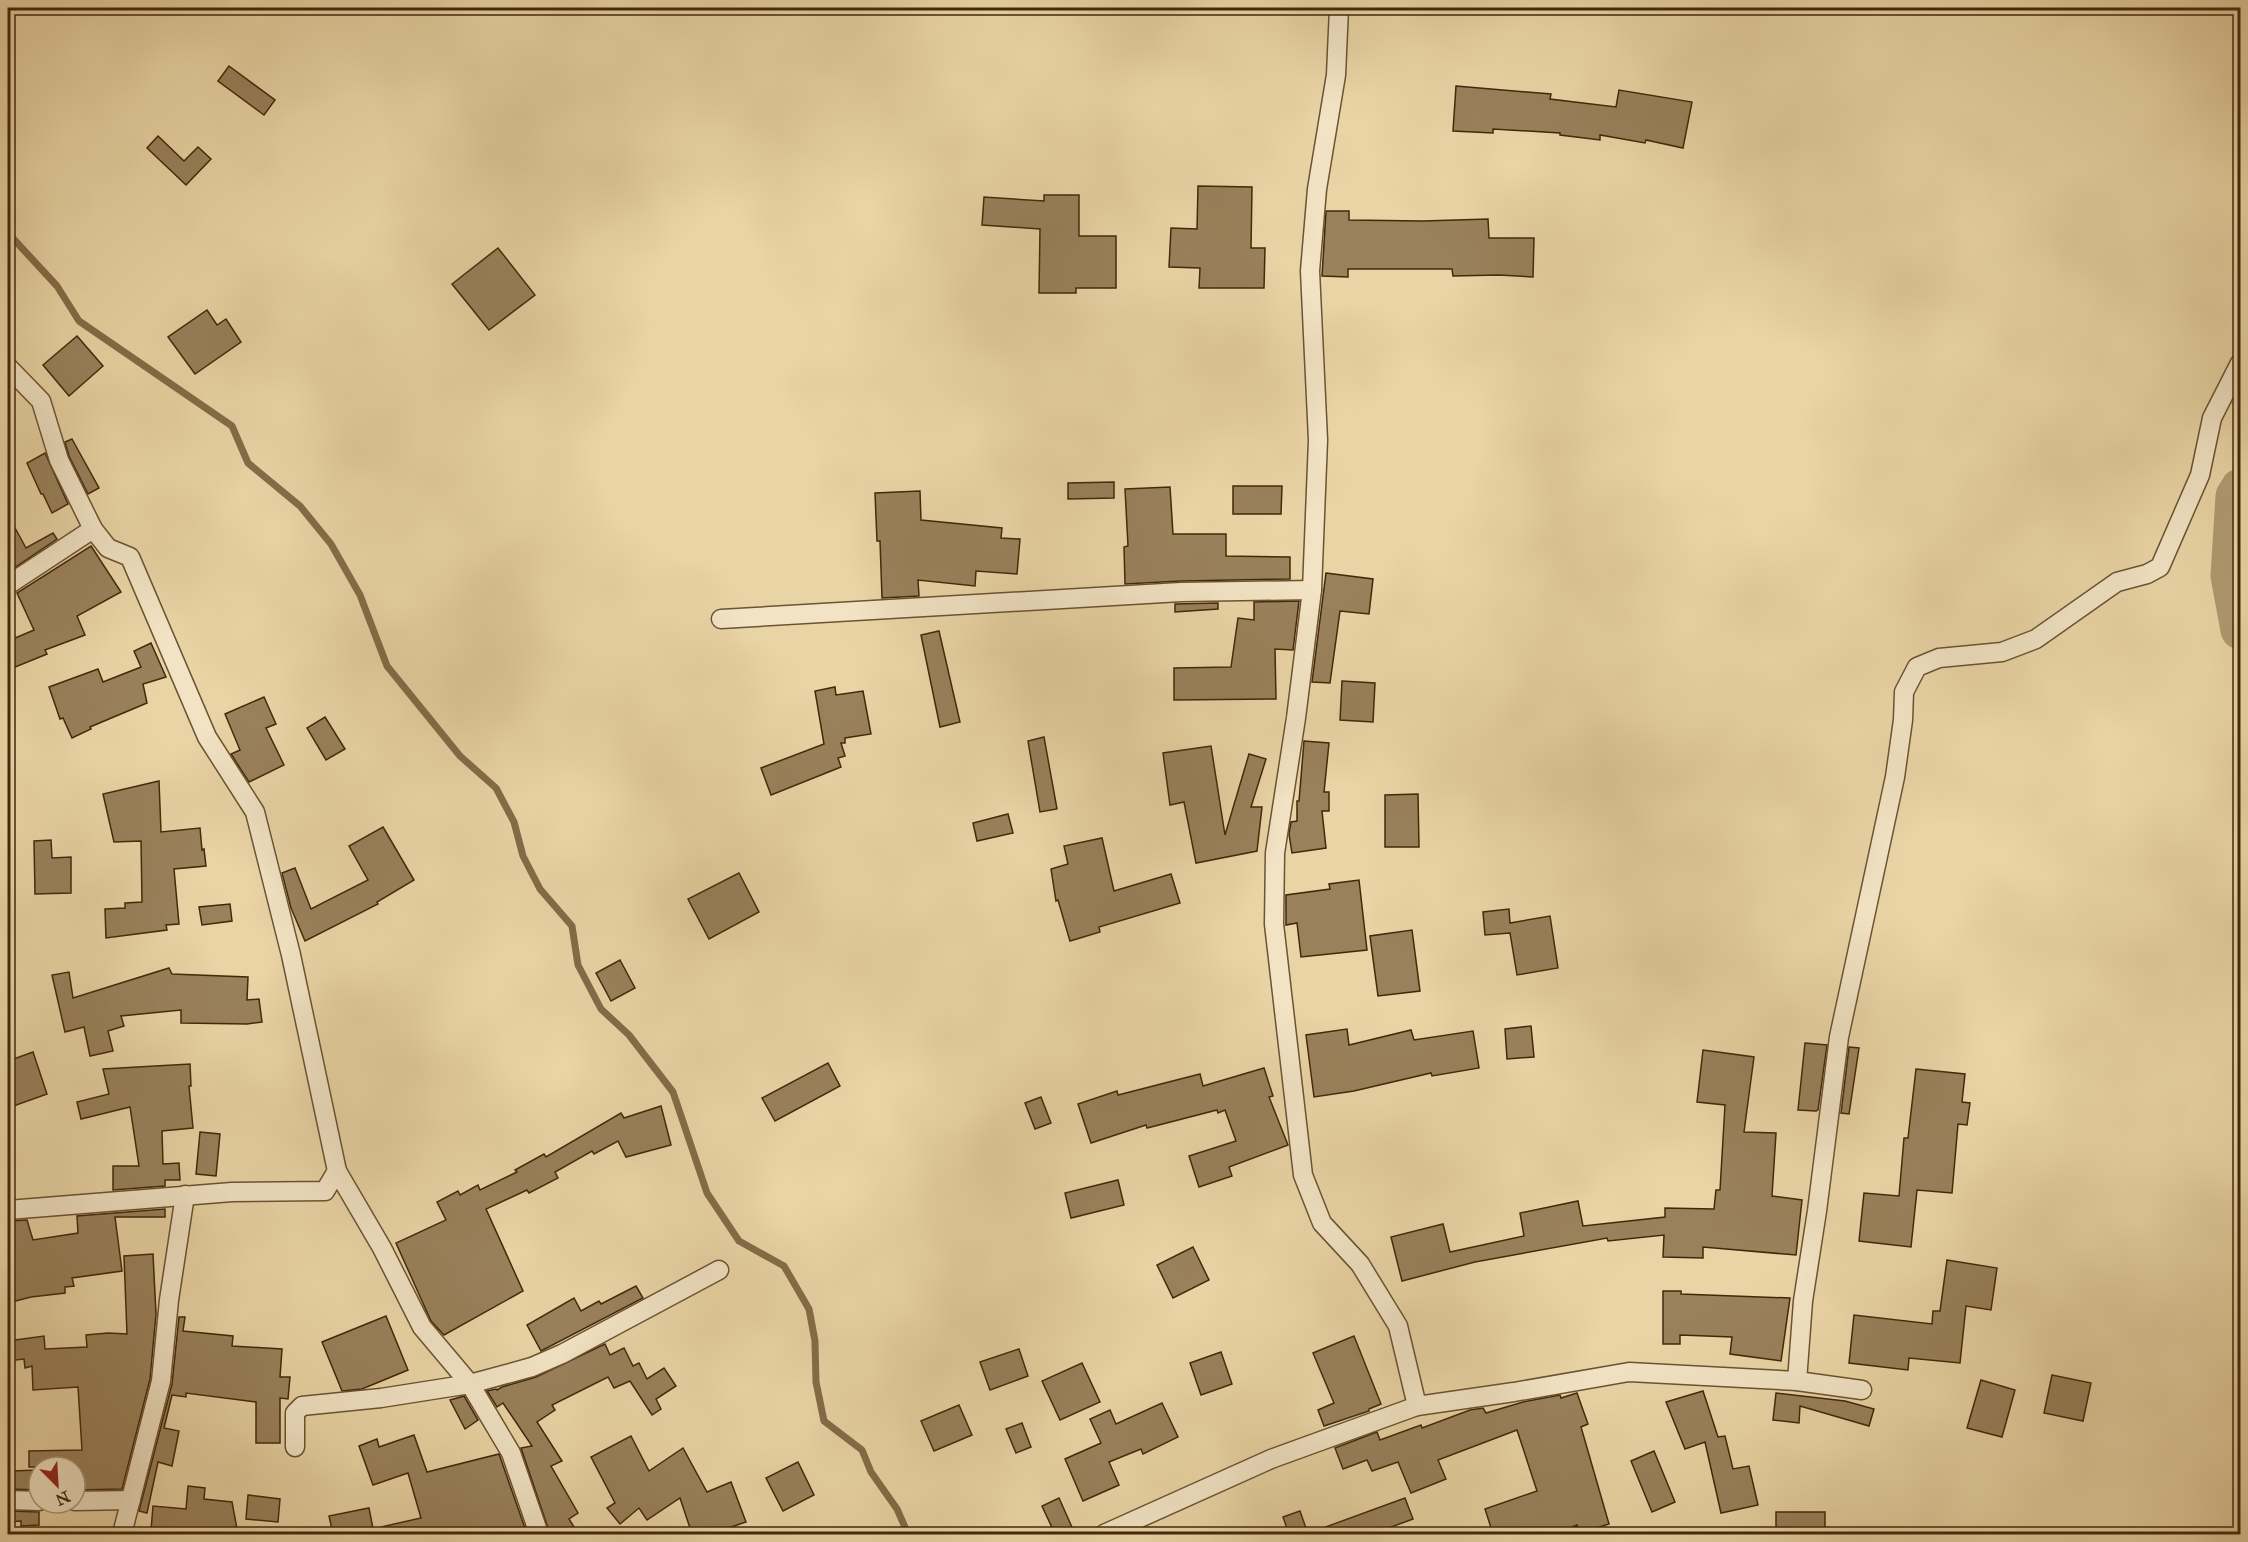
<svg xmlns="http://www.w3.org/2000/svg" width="2248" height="1542" font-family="'IM FELL Great Primer',serif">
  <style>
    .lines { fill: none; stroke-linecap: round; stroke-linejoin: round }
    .stream { stroke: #846c48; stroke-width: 7 }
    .river { stroke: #b09a71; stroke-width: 39 }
    .building { fill: #99815b; stroke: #42280b; stroke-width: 1.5 }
    .minor-casing { stroke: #6c5332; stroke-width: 21 }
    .minor { stroke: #f1e3c4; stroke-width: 18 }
  </style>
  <rect width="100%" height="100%" fill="#e9d4a5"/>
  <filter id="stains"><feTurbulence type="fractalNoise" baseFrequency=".00333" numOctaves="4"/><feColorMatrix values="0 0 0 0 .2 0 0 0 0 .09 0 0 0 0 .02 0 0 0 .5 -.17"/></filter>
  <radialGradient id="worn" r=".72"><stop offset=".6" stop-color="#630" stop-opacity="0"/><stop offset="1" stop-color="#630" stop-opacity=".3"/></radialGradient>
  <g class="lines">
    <!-- stream -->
    <polyline class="stream" points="8,233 57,286 79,321 232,426 248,463 300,506 331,544 360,595 387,666 460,756 496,788 514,822 523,856 540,889 572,926 578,965 601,1009 629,1035 673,1092 707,1193 739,1241 784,1266 809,1309 815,1341 816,1382 824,1421 862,1450 871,1472 897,1509 908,1534"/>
    <!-- river -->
    <polyline class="river" points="2240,488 2235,496 2230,576 2240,630"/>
  </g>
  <!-- building -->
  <g class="building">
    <polygon points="229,66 275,100 264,115 218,81"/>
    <polygon points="1456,86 1551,94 1550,99 1616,107 1619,90 1692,102 1683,148 1646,140 1645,143 1600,135 1600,140 1560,135 1560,133 1493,129 1493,133 1453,131"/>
    <polygon points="158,136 184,161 198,147 211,159 186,185 147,148"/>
    <polygon points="1198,186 1252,187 1251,248 1265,248 1264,288 1199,288 1200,268 1169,267 1171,228 1197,229"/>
    <polygon points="1044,195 1079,195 1079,236 1116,236 1116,288 1076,288 1076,293 1039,293 1040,229 982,225 984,197 1044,201"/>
    <polygon points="1326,211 1349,211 1349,220 1423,221 1488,219 1489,238 1534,238 1533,277 1499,275 1453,276 1452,269 1348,269 1348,277 1322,276"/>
    <polygon points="498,248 535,295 489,330 452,284"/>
    <polygon points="207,310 217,325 226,319 241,342 195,374 168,337"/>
    <polygon points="77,336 103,366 69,396 43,365"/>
    <polygon points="72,439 99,488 88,494 69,456 65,442"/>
    <polygon points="45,453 68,504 52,513 43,494 41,494 27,463"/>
    <polygon points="1114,482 1114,498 1068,499 1068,483"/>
    <polygon points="1233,486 1282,486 1281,514 1233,514"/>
    <polygon points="1170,487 1173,534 1226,534 1226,556 1290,557 1290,579 1181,581 1125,584 1124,547 1128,546 1125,489"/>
    <polygon points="920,491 921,520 1002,528 1001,538 1020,539 1017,574 976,571 975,586 918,580 919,596 882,598 880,541 877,541 875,493"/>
    <polygon points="8,515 26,548 53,533 57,539 8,572"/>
    <polygon points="91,546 121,592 77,616 85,635 45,650 47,654 8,670 8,641 34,630 17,593"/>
    <polygon points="1326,573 1373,579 1369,614 1340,611 1330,683 1312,682"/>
    <polygon points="1299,601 1293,650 1275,649 1276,699 1174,700 1174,668 1231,667 1238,618 1254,620 1254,602"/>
    <polygon points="1218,603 1218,609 1175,612 1175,604"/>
    <polygon points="939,631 960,722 940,727 921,635"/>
    <polygon points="151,643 166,677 143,684 147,703 90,727 91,729 72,738 63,718 60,719 49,687 98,669 103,682 141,667 134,651"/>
    <polygon points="1342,681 1375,683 1373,722 1340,720"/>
    <polygon points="835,687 836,695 863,691 871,734 845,738 845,743 841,743 845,756 838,758 841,767 771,795 761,768 824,744 815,691"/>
    <polygon points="264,697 276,724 266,728 284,765 249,782 231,754 240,750 225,714"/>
    <polygon points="325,717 345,749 326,760 307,728"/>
    <polygon points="1044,737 1057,809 1040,812 1028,741"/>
    <polygon points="1304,741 1329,743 1324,792 1329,792 1329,811 1322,811 1326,848 1292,853 1289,834 1291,822 1297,821 1297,801 1299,801"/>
    <polygon points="1211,746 1225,835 1249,754 1266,759 1251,807 1262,807 1257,851 1196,863 1184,802 1170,805 1163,753"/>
    <polygon points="159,781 161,832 200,828 202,850 204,849 206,866 174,869 179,924 166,925 167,930 106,938 105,909 125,908 125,903 142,902 141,841 114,842 103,794"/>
    <polygon points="1418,794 1419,847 1385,847 1385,795"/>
    <polygon points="1008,814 1013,833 977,841 973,823"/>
    <polygon points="383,827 414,880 377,902 378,904 305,941 291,908 282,873 295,868 311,909 368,880 349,846"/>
    <polygon points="1102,838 1114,891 1171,874 1180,903 1099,927 1100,932 1070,941 1058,900 1056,901 1051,869 1068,864 1064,846"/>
    <polygon points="51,840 52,858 71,857 71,893 35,894 34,841"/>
    <polygon points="739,873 759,912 709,939 688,899"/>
    <polygon points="1359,880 1367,950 1301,957 1297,923 1286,925 1286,895 1330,889 1329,884"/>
    <polygon points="230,904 232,921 202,925 199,907"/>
    <polygon points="1509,909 1510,923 1550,916 1558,968 1517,975 1510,933 1485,935 1483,912"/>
    <polygon points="1412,930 1420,991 1378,996 1370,936"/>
    <polygon points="620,960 635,988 611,1001 596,973"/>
    <polygon points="169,968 172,974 248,977 247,1000 259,999 262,1022 247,1024 181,1023 181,1010 121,1016 124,1026 108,1031 113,1051 90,1056 84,1027 65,1032 52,975 69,972 73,998"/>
    <polygon points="1531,1026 1534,1057 1507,1059 1505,1029"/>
    <polygon points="1347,1029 1349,1045 1411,1030 1414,1040 1473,1031 1479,1068 1432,1076 1431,1073 1354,1091 1314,1097 1306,1035"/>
    <polygon points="1805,1043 1827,1045 1818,1110 1816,1111 1798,1110"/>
    <polygon points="1849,1047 1859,1048 1849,1114 1841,1113"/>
    <polygon points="1703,1050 1754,1057 1744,1132 1776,1133 1772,1196 1802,1200 1796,1255 1703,1247 1703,1258 1663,1257 1664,1235 1608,1241 1607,1238 1475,1262 1402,1281 1391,1237 1443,1224 1450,1252 1524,1236 1520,1213 1578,1201 1583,1226 1665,1217 1665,1208 1714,1209 1716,1190 1720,1190 1725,1105 1697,1102"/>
    <polygon points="33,1052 47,1094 8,1108 8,1061"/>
    <polygon points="828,1063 840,1086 775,1121 762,1098"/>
    <polygon points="190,1064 191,1086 189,1086 193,1128 162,1131 163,1164 179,1163 180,1180 165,1180 165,1186 113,1190 113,1166 139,1166 130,1107 81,1119 77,1102 109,1094 103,1069"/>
    <polygon points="1264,1068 1273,1096 1269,1097 1288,1145 1229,1167 1232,1176 1199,1187 1189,1156 1236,1141 1225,1110 1218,1113 1217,1110 1147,1128 1146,1125 1091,1143 1078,1104 1117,1091 1118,1095 1200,1074 1203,1086"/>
    <polygon points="1916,1069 1965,1074 1962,1102 1970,1103 1967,1125 1958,1124 1952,1193 1917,1190 1911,1247 1859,1241 1864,1193 1899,1196 1904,1138 1908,1138"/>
    <polygon points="1041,1097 1051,1123 1035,1129 1025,1103"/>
    <polygon points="661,1106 671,1145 626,1157 618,1141 594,1154 592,1151 555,1172 558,1178 529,1193 527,1190 486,1209 523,1291 444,1335 431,1321 396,1243 446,1220 437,1202 458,1191 460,1195 478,1185 480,1190 517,1172 515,1170 544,1154 546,1157 621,1113 624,1118"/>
    <polygon points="200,1132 220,1134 216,1176 196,1174"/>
    <polygon points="1118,1180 1124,1205 1071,1218 1065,1193"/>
    <polygon points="165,1209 165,1217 115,1217 122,1271 72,1278 74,1286 65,1287 65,1293 31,1297 8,1303 8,1221 27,1220 33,1240 78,1233 77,1216"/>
    <polygon points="1193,1247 1209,1280 1173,1298 1157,1265"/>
    <polygon points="153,1254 156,1314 150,1379 122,1489 75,1490 75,1467 29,1467 29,1451 82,1450 78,1387 33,1390 32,1366 25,1368 24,1359 8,1361 8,1341 44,1336 45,1349 87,1347 86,1335 108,1333 127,1334 124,1256"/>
    <polygon points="1947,1260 1997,1268 1991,1310 1966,1306 1960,1363 1909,1358 1908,1370 1849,1363 1854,1315 1932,1324 1933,1311 1940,1311"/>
    <polygon points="636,1286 643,1298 541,1351 527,1325 574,1298 581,1311 599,1301 601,1304"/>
    <polygon points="1663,1291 1681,1291 1681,1294 1790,1298 1781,1361 1730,1354 1732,1337 1680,1335 1680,1344 1663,1344"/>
    <polygon points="386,1316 408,1370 362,1389 342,1391 322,1342"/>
    <polygon points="179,1317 185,1317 183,1331 233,1336 232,1346 282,1349 280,1377 290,1377 288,1399 280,1398 280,1443 256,1443 256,1402 186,1393 186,1397 172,1395 164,1428 179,1431 172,1466 158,1462 147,1513 139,1511 172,1384"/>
    <polygon points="1354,1336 1381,1404 1369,1409 1369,1411 1324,1426 1318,1410 1334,1403 1313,1353"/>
    <polygon points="605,1344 610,1355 624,1348 633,1366 639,1363 647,1379 664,1368 676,1386 656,1399 661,1409 652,1415 630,1381 614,1388 608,1377 552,1405 555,1410 537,1422 562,1461 551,1466 578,1513 569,1519 574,1527 562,1534 550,1534 521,1448 532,1446 503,1403 497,1407 487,1391 496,1389 497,1390 502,1387 536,1377"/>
    <polygon points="1019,1349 1028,1376 990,1390 980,1362"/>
    <polygon points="1221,1352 1232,1384 1201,1395 1190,1363"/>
    <polygon points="1082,1363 1100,1402 1060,1420 1042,1381"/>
    <polygon points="2052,1375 2091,1383 2083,1421 2044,1413"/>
    <polygon points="1981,1380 2015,1390 2002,1437 1967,1428"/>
    <polygon points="1703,1391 1718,1437 1725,1436 1733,1469 1749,1466 1758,1505 1721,1513 1705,1442 1685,1449 1666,1402"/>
    <polygon points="1577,1393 1588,1424 1581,1427 1609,1524 1580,1533 1577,1525 1554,1534 1539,1534 1536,1528 1516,1534 1493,1534 1485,1509 1537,1491 1517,1430 1438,1460 1446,1479 1411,1493 1398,1462 1372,1471 1367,1460 1343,1469 1335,1448 1377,1432 1380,1440 1421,1425 1422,1428 1470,1410 1483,1408 1486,1413 1523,1402 1560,1395 1561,1398"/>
    <polygon points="1776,1393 1845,1401 1874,1409 1869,1426 1800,1406 1799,1423 1773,1420"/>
    <polygon points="464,1396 478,1420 465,1429 450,1400"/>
    <polygon points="1162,1403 1178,1437 1143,1454 1141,1449 1109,1462 1119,1485 1083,1501 1065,1459 1101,1443 1090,1419 1110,1410 1116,1424"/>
    <polygon points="959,1405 972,1435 934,1451 921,1421"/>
    <polygon points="1022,1423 1031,1447 1016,1453 1006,1429"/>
    <polygon points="414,1435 427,1472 499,1454 527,1534 457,1534 456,1528 433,1534 382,1534 381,1527 421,1518 408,1473 373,1485 359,1446 377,1439 379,1447"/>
    <polygon points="631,1436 649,1471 683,1448 707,1492 731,1482 746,1522 710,1534 692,1534 680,1498 647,1520 639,1508 620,1524 607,1508 615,1503 591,1457"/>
    <polygon points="1654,1451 1675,1502 1652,1512 1631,1461"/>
    <polygon points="798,1462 814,1495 783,1511 766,1478"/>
    <polygon points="39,1470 39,1490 8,1489 8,1480 11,1480 11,1471"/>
    <polygon points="188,1486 205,1488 204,1499 232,1502 238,1534 188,1534 151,1530 153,1506 186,1509"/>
    <polygon points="248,1495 280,1499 278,1522 246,1519"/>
    <polygon points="1059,1498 1075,1534 1055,1534 1042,1506"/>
    <polygon points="1405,1498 1413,1519 1372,1534 1313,1534 1312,1532"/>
    <polygon points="369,1508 374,1534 333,1534 329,1516"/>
    <polygon points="8,1511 39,1512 39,1525 21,1526 21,1521 8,1522"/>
    <polygon points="1300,1511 1308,1534 1289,1534 1283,1517"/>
    <rect x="1776" y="1512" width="49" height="22"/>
  </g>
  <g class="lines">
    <defs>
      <g id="minor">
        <polyline points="1339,8 1336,75 1317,189 1310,271 1318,440 1312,590 1296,718 1275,853 1274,924 1303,1175 1322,1223 1360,1264 1398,1326 1417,1406"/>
        <polyline points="8,367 41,401 59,460 93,529 108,548 130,557 207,737 255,812 291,955 337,1171 382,1248 422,1327 470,1384 511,1453 539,1534"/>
        <polyline points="8,585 93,529"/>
        <polyline points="721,619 1181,592 1312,590"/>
        <polyline points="8,1210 232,1192 325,1191 337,1171"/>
        <polyline points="1797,1381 1803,1301 1817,1211 1839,1037 1895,777 1903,720 1904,692 1917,667 1939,658 2002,652 2036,639 2117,582 2147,574 2160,567 2200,475 2212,418 2240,363"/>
        <polyline points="295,1447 295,1413 302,1406 381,1398 470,1384 532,1367 562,1354 719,1270"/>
        <polyline points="8,1500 39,1501"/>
        <polyline points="75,1501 131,1500"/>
        <polyline points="122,1534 161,1381 169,1300 185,1195"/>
        <polyline points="1104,1534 1271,1459 1417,1406 1514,1392 1629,1372 1797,1381 1862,1390"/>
      </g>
    </defs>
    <!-- minor casing -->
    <use href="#minor" class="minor-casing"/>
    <!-- minor -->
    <use href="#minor" class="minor"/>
  </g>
  <!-- margin -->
  <rect width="2248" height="1542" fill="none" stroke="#e9d4a5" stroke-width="30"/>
  <rect x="9" y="9" width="2230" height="1524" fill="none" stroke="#42280b" stroke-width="3"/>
  <rect x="15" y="15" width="2218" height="1512" fill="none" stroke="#42280b" stroke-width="1.5"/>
  <!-- north arrow -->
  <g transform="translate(57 1485) rotate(156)"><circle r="28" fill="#f1e3c4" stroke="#ab987a" stroke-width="1.5"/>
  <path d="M0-4.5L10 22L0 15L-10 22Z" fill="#8f2418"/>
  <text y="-9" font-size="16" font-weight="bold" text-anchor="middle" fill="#42280b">N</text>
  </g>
  <rect width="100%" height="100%" filter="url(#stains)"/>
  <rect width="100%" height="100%" fill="url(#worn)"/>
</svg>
